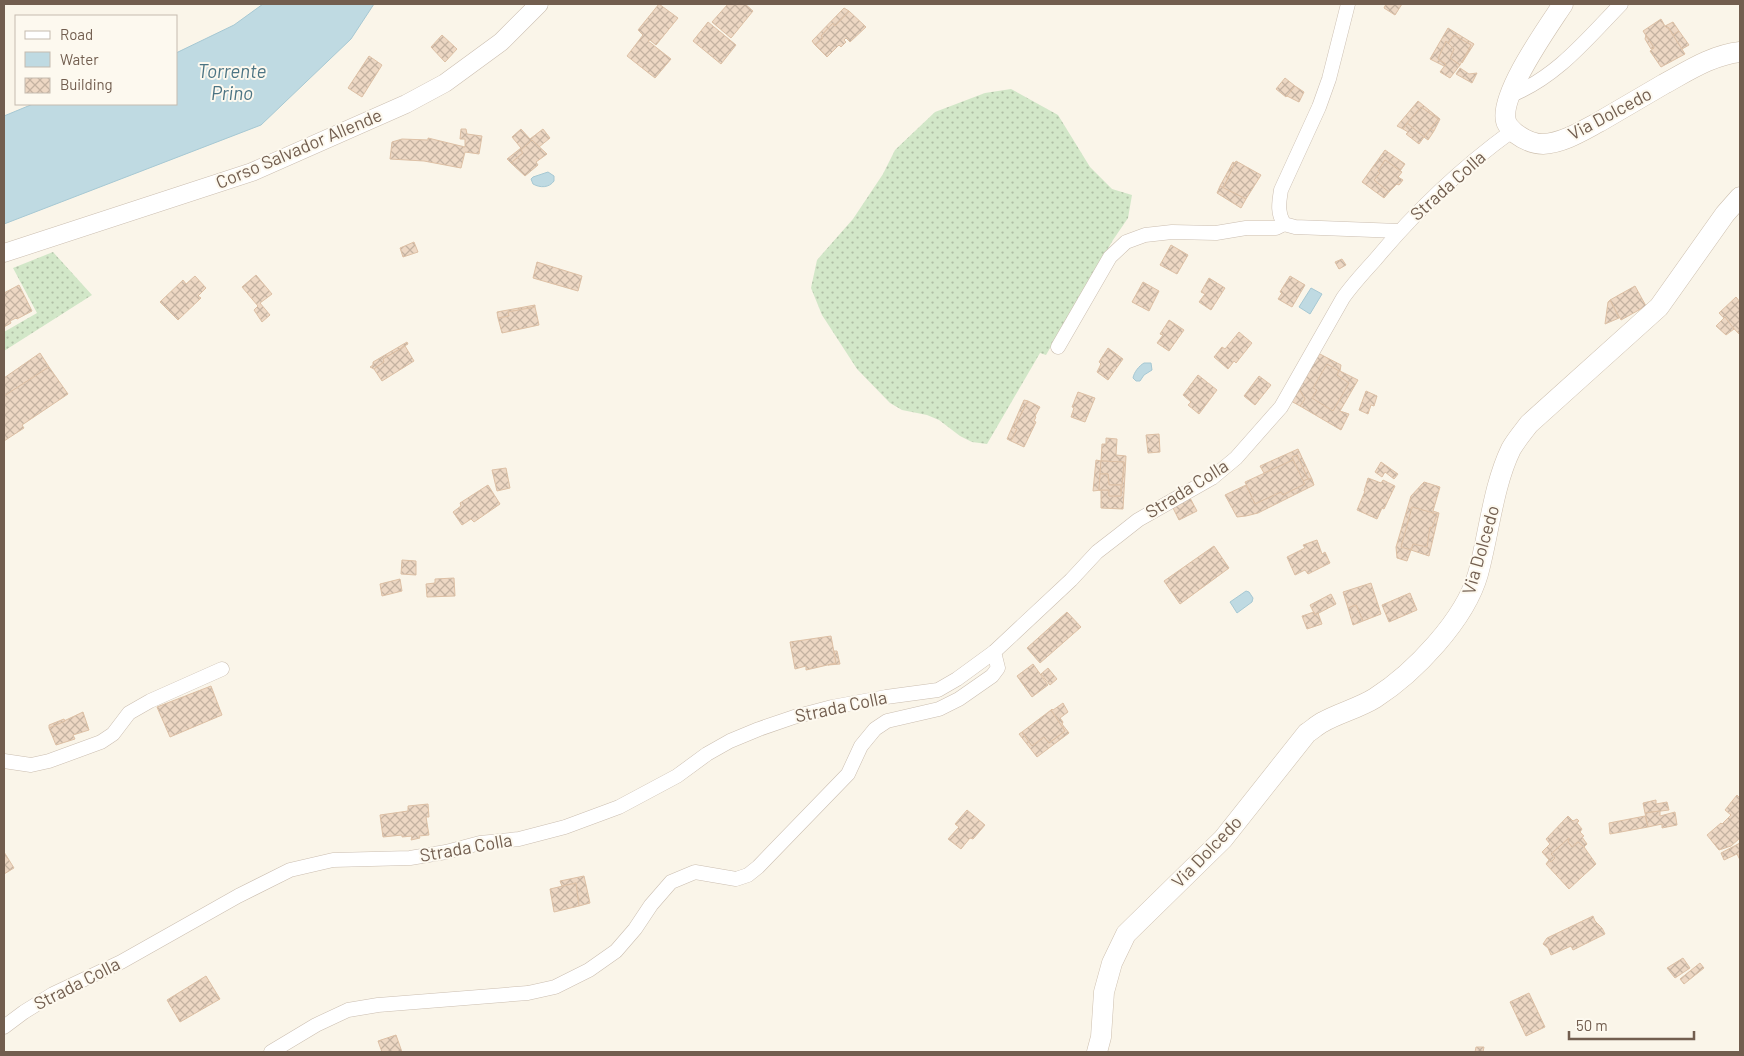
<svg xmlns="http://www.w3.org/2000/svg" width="1744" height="1056" font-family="Barlow,sans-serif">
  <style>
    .grass { fill: url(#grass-dots) }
    .water { fill: #bfdae2; stroke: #a6c8d3 }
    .building { fill: url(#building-cross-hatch); stroke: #ddc0a5 }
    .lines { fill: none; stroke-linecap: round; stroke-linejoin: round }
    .minor-casing { stroke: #cbbeb0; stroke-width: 15 }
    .tertiary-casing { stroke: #cbbeb0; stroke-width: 19 }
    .secondary-casing { stroke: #cdbfae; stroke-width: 21 }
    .minor { stroke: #fff; stroke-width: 14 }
    .tertiary { stroke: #fff; stroke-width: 18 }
    .secondary { stroke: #fff; stroke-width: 20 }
    .labels { text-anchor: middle; stroke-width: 4; stroke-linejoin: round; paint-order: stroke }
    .street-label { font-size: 18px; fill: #725e4f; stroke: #fdf9ef }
    .water-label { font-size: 19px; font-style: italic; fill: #4b7483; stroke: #fdf9ef }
  </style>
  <defs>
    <pattern id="grass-dots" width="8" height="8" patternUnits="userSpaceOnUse" patternTransform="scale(1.25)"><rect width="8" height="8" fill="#d2e7c8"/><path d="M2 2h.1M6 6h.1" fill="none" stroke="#afbea5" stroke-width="1.8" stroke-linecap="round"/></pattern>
    <pattern id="building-cross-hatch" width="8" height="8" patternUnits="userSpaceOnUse" patternTransform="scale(1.25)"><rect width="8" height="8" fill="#edd7c3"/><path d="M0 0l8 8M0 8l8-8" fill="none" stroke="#c4b2a1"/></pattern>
  </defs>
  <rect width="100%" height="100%" fill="#faf5e9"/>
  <!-- grass -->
  <g class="grass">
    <polygon points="1011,89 1058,115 1090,167 1112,189 1132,195 1128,218 1113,240 1046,355 1040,353 987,444 972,442 960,436 939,420 927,415 902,410 890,403 857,369 822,315 811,288 817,260 853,219 883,174 895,150 935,112 985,93"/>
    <polygon points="53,252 92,295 4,351 4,332 37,313 13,268"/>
  </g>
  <!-- water -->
  <g class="water">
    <polygon points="263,4 374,4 351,39 261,125 4,224 4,116 33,104 176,104 176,53 234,25"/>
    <path d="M548 172 554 176V181C549 188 540 188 533 184L531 179 533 177Z"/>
    <polygon points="1311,288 1322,294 1310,314 1299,307"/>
    <path d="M1144 363H1151L1152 370 1144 375 1140 381H1136L1133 378C1134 372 1139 366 1144 363Z"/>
    <polygon points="1246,591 1249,592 1253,598 1252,602 1237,613 1230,602"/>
  </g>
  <!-- building -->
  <g class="building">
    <polygon points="659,4 678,18 656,45 650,40 648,41 671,59 655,78 627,56 643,35 638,30"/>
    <polygon points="728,4 745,4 753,11 731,38 712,22"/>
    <polygon points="1386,4 1402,4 1395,15 1384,8"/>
    <polygon points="844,8 849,11 835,26 833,23 821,36 823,38 815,45 812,41"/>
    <polygon points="849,11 866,27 850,42 846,38 844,40 846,42 841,47 839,45 827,57 815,45 823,38 821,36 833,23 835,26"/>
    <polygon points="1661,19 1665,26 1667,28 1668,27 1685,54 1661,67 1650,51 1654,48 1643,31"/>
    <polygon points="708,22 736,45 721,64 693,41"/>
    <polygon points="1673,22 1679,31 1673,35 1668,27 1667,28 1665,26"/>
    <polygon points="1448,28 1474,44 1462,63 1471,45 1454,35 1448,43 1446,41 1438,59 1446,64 1444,66 1430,59"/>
    <polygon points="1679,31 1689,45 1682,49 1673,35"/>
    <polygon points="442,35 457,49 445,62 431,47"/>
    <polygon points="1454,35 1471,45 1460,65 1450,58 1454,49 1448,44"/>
    <polygon points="1646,35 1654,48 1651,49 1645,39"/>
    <polygon points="1446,41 1454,49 1450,58 1460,65 1450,78 1440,72 1446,64 1438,59"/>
    <polygon points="369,56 382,65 362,97 348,88"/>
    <polygon points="1460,68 1469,74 1477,73 1472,83 1456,74"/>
    <polygon points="1285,78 1295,86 1286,97 1276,89"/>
    <polygon points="1295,86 1304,92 1299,102 1287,96"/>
    <polygon points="1418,101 1440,119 1434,131 1430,129 1438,119 1421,107 1403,129 1397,126"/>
    <polygon points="1421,107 1438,119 1424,137 1407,123"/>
    <polygon points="1407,123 1424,137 1419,144 1406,134 1408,132 1403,129"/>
    <polygon points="461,129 466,129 467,134 482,136 479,154 465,152 461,168 424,161 390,159 392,142 402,139 428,140 428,138 465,147 465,139 460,139"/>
    <polygon points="521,129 530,139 543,129 550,138 539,147 532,140 521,150 523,153 511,163 507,159 521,148 512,137"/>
    <polygon points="1430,129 1434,131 1428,140 1424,137"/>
    <polygon points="532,140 547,154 536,162 538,165 525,176 511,163 523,153 521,150"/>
    <polygon points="1385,150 1405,164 1400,171 1385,160 1378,171 1380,173 1374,180 1389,192 1384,198 1362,182"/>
    <polygon points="1385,160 1402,172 1398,177 1403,180 1399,185 1397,184 1389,192 1374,180 1380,173 1378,171"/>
    <polygon points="1236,161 1261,175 1246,199 1223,188"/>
    <polygon points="1233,162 1235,163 1223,188 1220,186"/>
    <polygon points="1220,186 1246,199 1241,208 1217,193"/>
    <polygon points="414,242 418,252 403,257 400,248"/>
    <polygon points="1171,245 1188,255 1177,274 1160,265"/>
    <polygon points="1342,259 1346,265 1339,269 1335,262"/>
    <polygon points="537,262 582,276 578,291 533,278"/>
    <polygon points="256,275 272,294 260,303 270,315 262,322 254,310 258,306 242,287"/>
    <polygon points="195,276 206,288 198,296 201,298 178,320 160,302 183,280 186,284"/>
    <polygon points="1290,276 1305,285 1292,307 1278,299 1282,293 1280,292"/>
    <polygon points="1209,278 1225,288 1211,310 1199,302 1205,294 1201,292"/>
    <polygon points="1143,282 1159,291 1149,311 1132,302"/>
    <polygon points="19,285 32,311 17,319 16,318 10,321 11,323 4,327 4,293"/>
    <polygon points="1635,286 1646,306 1621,320 1610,300"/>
    <polygon points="1736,297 1740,302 1740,335 1719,313"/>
    <polygon points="1610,300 1619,318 1605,324 1608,302"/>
    <polygon points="535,305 535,307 508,312 509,316 498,318 497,312"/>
    <polygon points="535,307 539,325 502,333 498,318 509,316 508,312"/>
    <polygon points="1725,317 1734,329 1726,335 1716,326"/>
    <polygon points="1169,320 1184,330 1169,351 1157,343 1163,335 1160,334"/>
    <polygon points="1239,332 1252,343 1236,363 1234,361 1228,369 1214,357 1222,347 1225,349"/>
    <polygon points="407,342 408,344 383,359 384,362 374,369 370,367 373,365 373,362"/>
    <polygon points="405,346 414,361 382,381 374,369 384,362 383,359"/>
    <polygon points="1108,348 1123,359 1108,380 1097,372 1101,364 1099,362"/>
    <polygon points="40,353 49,367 4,396 4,378"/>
    <polygon points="1318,353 1341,365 1340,371 1358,380 1340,411 1349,414 1341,430 1300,406 1305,399 1299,389"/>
    <polygon points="1327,364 1339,371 1337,375 1349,383 1333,411 1312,398 1317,390 1313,388"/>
    <polygon points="49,367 68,394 22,425 24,428 4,441 4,396"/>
    <polygon points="1198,375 1217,390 1199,414 1188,405 1191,402 1183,395"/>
    <polygon points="1259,376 1271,385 1255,405 1244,396"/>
    <polygon points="1299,389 1305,399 1300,406 1291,401"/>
    <polygon points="1366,391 1377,396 1374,406 1371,405 1368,414 1359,410"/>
    <polygon points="1078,392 1095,398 1085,422 1071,417 1074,408 1072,407"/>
    <polygon points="1024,400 1028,401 1014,428 1017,429 1011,441 1007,439"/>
    <polygon points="1028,401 1040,407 1035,416 1036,417 1034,421 1036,422 1024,447 1011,441 1017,429 1014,428"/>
    <polygon points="1159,434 1160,452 1148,453 1146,435"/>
    <polygon points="1106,438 1117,439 1116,455 1126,456 1123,509 1101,508 1101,490 1109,490 1109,496 1121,496 1124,462 1101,461 1102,444 1106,444"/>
    <polygon points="1298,449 1312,479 1308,479 1297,455 1292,457 1293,460 1264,473 1260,466"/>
    <polygon points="1297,455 1308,479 1303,481 1292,457"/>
    <polygon points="1096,460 1101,461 1099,490 1101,490 1093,491"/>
    <polygon points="1293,460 1305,484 1283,495 1281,492 1255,504 1245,482"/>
    <polygon points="1101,461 1124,462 1122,485 1109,485 1108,474 1100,474"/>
    <polygon points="1381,462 1398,474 1394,479 1385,472 1382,477 1375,472"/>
    <polygon points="506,468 510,488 497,491 492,470"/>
    <polygon points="1100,474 1108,474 1109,485 1121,485 1121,496 1109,496 1109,490 1099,490"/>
    <polygon points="1368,478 1381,483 1383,480 1395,486 1384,509 1382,508 1377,519 1357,510 1365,491 1364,491"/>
    <polygon points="1308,479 1312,479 1314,485 1258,513 1246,516 1237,517 1225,495 1246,485 1255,504 1281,492 1283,495 1305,484 1303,481"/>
    <polygon points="1424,482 1440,487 1433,511 1439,513 1429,556 1411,550 1407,561 1397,558 1396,547 1411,496"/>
    <polygon points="488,485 500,504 474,522 471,519 462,525 453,512 461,506 460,503"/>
    <polygon points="1189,496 1197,511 1179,520 1173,508"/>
    <polygon points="1412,507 1437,514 1432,528 1430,527 1427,547 1413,544 1411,550 1401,547"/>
    <polygon points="1317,540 1322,554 1325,552 1330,563 1308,574 1305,570 1295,575 1287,557 1305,548 1303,545"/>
    <polygon points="1214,546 1229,568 1180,604 1164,581"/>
    <polygon points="402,560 416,561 416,575 401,574"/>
    <polygon points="454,578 455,596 427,597 426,584 435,583 435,579"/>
    <polygon points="400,579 402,591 382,596 380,584"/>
    <polygon points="1371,583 1381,614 1363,621 1356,605 1348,608 1343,592"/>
    <polygon points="1410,593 1417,610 1389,622 1382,605"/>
    <polygon points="1331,594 1336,604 1315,615 1310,605"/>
    <polygon points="1356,605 1363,621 1353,625 1348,608"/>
    <polygon points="1067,612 1081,627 1040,663 1027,648"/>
    <polygon points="1314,612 1315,615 1318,613 1322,624 1307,629 1302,616"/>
    <polygon points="831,636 836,663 806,670 806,666 795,669 790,642"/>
    <polygon points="834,651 837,651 840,664 828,665 836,663"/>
    <polygon points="1033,664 1048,685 1032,697 1017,676"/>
    <polygon points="1048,668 1057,679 1050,685 1041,674"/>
    <polygon points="211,686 222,715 170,737 157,707"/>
    <polygon points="1063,703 1068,712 1060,718 1063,722 1062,724 1069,733 1037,757 1019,734 1022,732 1032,746 1044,737 1049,743 1065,731 1051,710 1052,709 1053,710"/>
    <polygon points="1051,710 1065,731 1049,743 1044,737 1032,746 1022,732"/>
    <polygon points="83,712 89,730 73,735 75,739 56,745 49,728"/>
    <polygon points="64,719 65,721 49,728 49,725"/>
    <polygon points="1737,795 1740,798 1740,838 1731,846 1719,850 1707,835 1721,823 1722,824 1731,815 1725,810"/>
    <polygon points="1656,800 1656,804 1667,802 1669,810 1645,813 1643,803"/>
    <polygon points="428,804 429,817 426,817 429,835 419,836 420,838 411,840 412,836 402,837 402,835 383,837 380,815 408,811 408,806"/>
    <polygon points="967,810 985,825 973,839 970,838 961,849 948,839 959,827 955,824"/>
    <polygon points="1660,811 1660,816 1675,812 1677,825 1662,828 1662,824 1648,827 1645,813"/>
    <polygon points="1568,816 1573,821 1577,819 1579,821 1577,823 1582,829 1580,832 1584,836 1582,837 1587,844 1584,847 1578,842 1572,847 1568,842 1569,838 1551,854 1555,858 1551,862 1542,852 1550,844 1546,839"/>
    <polygon points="1645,816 1648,827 1610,834 1609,823"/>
    <polygon points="1569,838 1568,842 1572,847 1578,842 1584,847 1596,864 1569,889 1546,864 1549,860 1551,862 1555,858 1551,854"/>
    <polygon points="1740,843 1740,860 1737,854 1724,860 1721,853"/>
    <polygon points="4,852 14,868 4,874"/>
    <polygon points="584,876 590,903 579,906 576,883 562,886 560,881"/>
    <polygon points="576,883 579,906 554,912 550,889"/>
    <polygon points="1593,916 1595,921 1602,928 1605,934 1573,950 1571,946 1551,955 1548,948 1543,944 1547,938"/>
    <polygon points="1683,958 1690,968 1675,978 1667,968"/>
    <polygon points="1700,963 1704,968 1684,984 1680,979"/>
    <polygon points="206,976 220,999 180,1022 167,1000"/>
    <polygon points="1529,993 1545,1027 1526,1036 1510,1002"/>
    <polygon points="396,1035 402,1052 382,1052 378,1041"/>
    <polygon points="1476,1047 1484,1047 1483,1052 1475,1052"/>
  </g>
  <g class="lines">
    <defs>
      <g id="minor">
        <path d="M1348 4 1329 79 1319 107 1281 190C1279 203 1277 212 1284 224L1295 227 1399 231"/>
        <path d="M1509 96C1556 78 1587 39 1621 4"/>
        <polyline points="1058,347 1110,257 1126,242 1145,235 1172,232 1216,233 1246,228 1276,228 1284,224"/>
        <polyline points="4,761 31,765 49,761 101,742 113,734 129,713 150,701 222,669"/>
        <path d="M4 1027 24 1012 53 994 121 962 238 896 290 870 333 860 410 858 446 852 480 843 519 839 565 827 619 807 677 776 707 754 730 741 759 729 794 717 832 707 886 697 938 690 957 679 994 652 1071 580 1097 552 1119 535 1138 520 1212 478 1236 458 1281 407 1343 298C1352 285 1364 272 1375 260 1415 212 1461 168 1512 131"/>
        <polyline points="271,1052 316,1025 348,1010 378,1005 528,993 555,987 589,970 616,951 635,929 651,905 671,882 695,872 736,879 748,875 758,867 848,774 861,746 875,729 887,721 939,709 959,699 992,676 998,668 994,652"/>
      </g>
      <polyline id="tertiary" points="4,253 252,172 406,104 445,83 501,42 539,4"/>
      <g id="secondary">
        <path d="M1563 4C1548 27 1499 95 1506 121 1507 126 1512 130 1515 133 1523 139 1533 144 1543 144 1563 143 1582 131 1599 122 1621 109 1642 97 1664 84 1688 71 1712 55 1740 52"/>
        <path d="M1097 1052 1101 1037 1104 992 1112 963 1126 934 1223 839 1307 733C1312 730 1317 725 1323 722 1339 713 1359 708 1375 698 1414 673 1465 620 1478 574 1489 534 1493 486 1511 449 1516 440 1523 432 1529 424L1659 307 1725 214 1740 197"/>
      </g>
    </defs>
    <!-- minor casing -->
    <use href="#minor" class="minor-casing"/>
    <!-- tertiary casing -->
    <use href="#tertiary" class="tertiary-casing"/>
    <!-- secondary casing -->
    <use href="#secondary" class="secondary-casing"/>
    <!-- minor -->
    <use href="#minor" class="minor"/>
    <!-- tertiary -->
    <use href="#tertiary" class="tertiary"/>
    <!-- secondary -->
    <use href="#secondary" class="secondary"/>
  </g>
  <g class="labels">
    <!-- street labels -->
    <g class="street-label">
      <text transform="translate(1610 114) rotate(-28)" y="6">Via Dolcedo</text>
      <text transform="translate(299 149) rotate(-23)" y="6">Corso Salvador Allende</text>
      <text transform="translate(1448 186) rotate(-42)" y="6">Strada Colla</text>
      <text transform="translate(1187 489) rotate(-32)" y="6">Strada Colla</text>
      <text transform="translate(1481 550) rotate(-74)" y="6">Via Dolcedo</text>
      <text transform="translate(841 707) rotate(-12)" y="6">Strada Colla</text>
      <text transform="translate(466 848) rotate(-10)" y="6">Strada Colla</text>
      <text transform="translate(1207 852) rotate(-46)" y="6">Via Dolcedo</text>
      <text transform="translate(77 984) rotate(-27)" y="6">Strada Colla</text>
    </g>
    <!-- water labels -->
    <g class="water-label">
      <text x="232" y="78">Torrente<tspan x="232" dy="22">Prino</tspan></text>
    </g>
  </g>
  <!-- border -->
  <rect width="1744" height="1056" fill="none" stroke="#725e4f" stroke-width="10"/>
  <!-- legend -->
  <rect x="15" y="15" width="162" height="90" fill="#fdf9ef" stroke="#c5bbaf"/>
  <rect x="25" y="31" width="25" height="8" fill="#ffffff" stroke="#c5bbaf"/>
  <text x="60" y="40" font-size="15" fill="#725e4f">Road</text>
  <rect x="25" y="52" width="25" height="15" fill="#bfdae2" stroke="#c5bbaf"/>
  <text x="60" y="65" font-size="15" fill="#725e4f">Water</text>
  <rect x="25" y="78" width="25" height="15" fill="url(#building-cross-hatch)" stroke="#c5bbaf"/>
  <text x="60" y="90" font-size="15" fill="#725e4f">Building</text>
  <!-- scale -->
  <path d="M1569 1031v8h125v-8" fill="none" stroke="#725e4f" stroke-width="2.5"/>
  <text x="1576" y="1031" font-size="15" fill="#725e4f" stroke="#fdf9ef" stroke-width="4" paint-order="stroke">50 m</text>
</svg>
